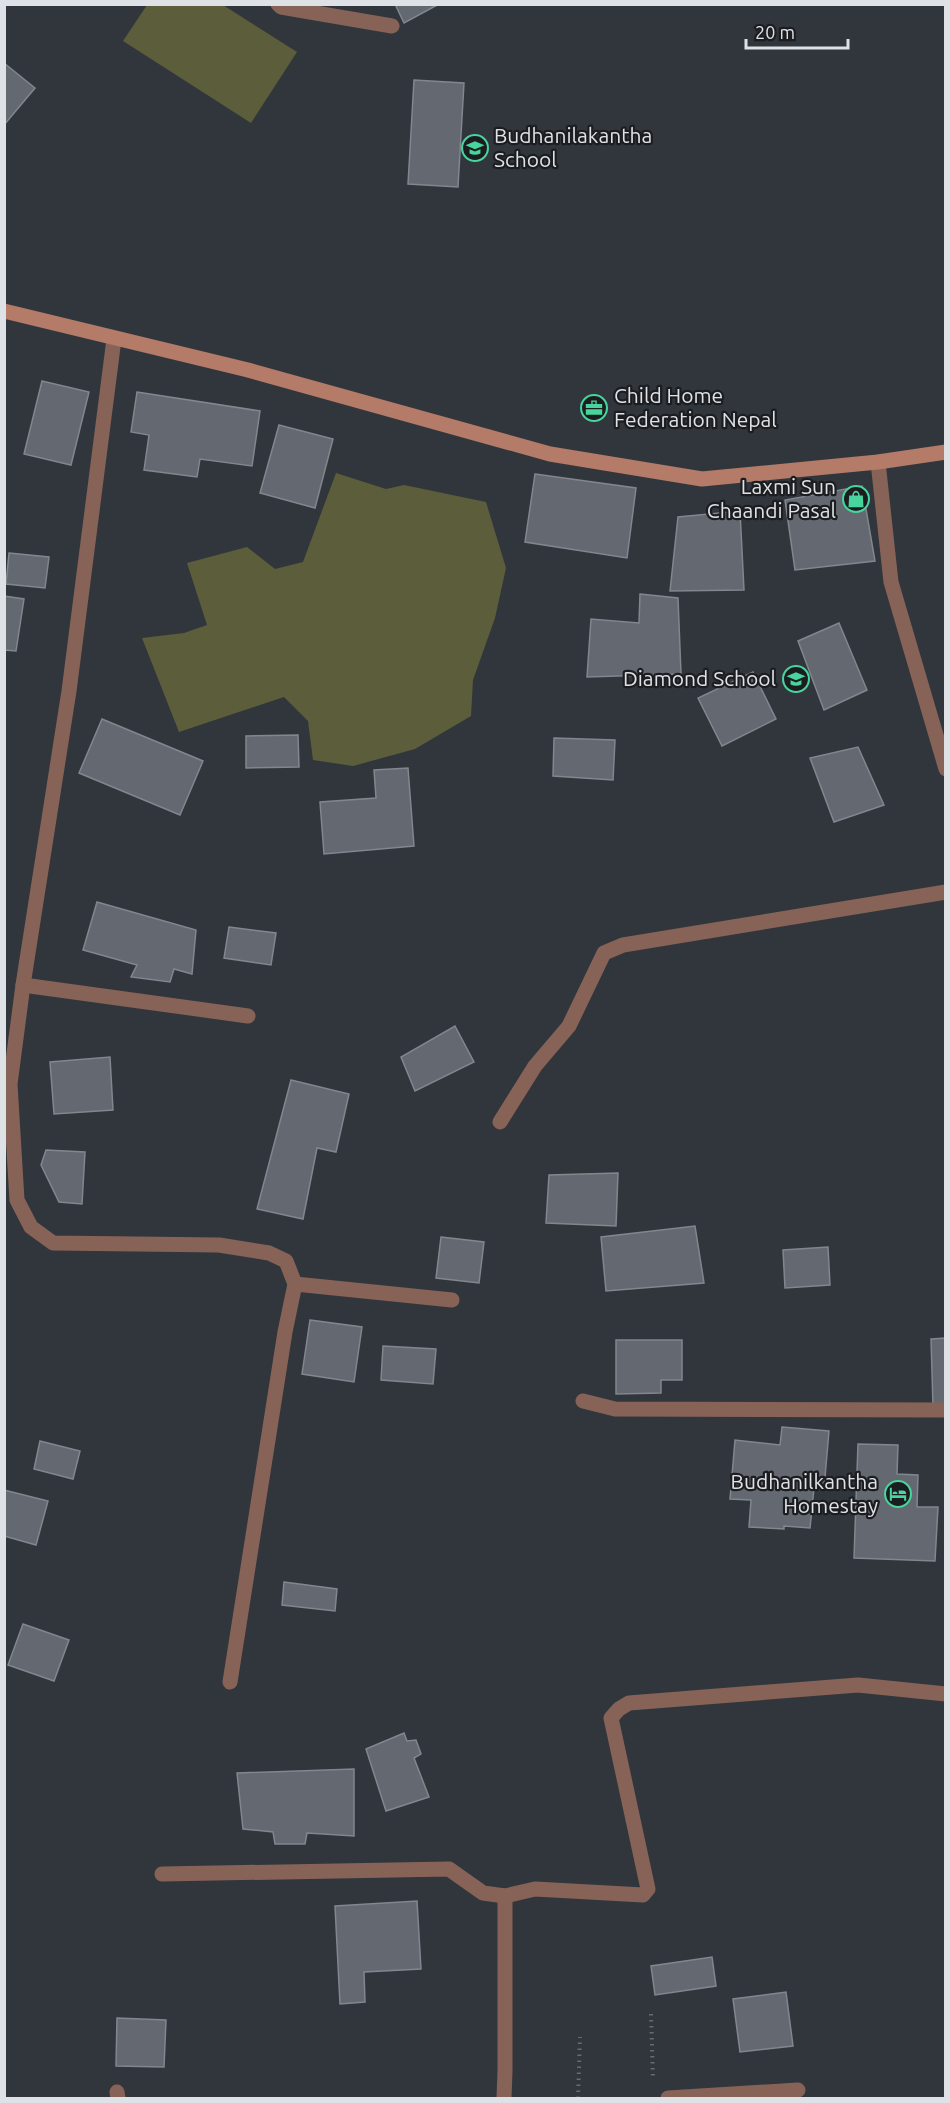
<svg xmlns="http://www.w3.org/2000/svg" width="950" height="2103" font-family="Ubuntu,sans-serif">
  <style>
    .green { fill: #5c5d3a }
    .building { fill: #646971; stroke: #81868f; stroke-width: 1.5 }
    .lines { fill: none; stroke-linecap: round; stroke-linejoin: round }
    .path { stroke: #676b72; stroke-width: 4; stroke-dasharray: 1.5 4.5; stroke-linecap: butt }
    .service { stroke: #876357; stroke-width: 15 }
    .minor { stroke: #876357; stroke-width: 15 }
    .secondary { stroke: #b47b69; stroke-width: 15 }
    .labels { text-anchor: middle; stroke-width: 4.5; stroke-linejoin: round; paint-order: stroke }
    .poi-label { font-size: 21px; fill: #dee1e6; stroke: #1b1d20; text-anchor: end }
  </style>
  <rect width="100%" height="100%" fill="#31363d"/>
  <!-- green -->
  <g class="green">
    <polygon points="147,5 223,5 297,52 251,123 123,41"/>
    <polygon points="336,473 386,489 404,485 486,502 506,568 495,618 473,680 471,716 415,749 353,766 313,760 308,721 284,697 179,732 142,638 184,633 207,625 187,563 247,547 275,569 303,562"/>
  </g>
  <!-- building -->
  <g class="building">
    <polygon points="395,4 439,4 404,23"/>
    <polygon points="4,63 35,88 4,125"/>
    <polygon points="414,80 464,83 458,187 408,184"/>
    <polygon points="42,381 89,392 71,465 24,454"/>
    <polygon points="137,392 260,411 252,466 200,459 197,477 144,470 149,435 131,432"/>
    <polygon points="279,425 333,439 315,508 260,493"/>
    <polygon points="535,474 636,488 627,558 525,542"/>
    <polygon points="862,486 875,561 795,570 785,500"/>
    <polygon points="740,511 744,590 670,591 678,517"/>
    <polygon points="9,553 49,557 45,588 6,584"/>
    <polygon points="640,594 678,598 681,674 587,677 591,619 639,623"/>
    <polygon points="4,596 24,599 16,651 4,650"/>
    <polygon points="839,623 867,690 824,710 798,641"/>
    <polygon points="753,672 776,719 722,746 698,698"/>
    <polygon points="102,719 203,761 180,815 79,773"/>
    <polygon points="298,735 299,767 246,768 246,736"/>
    <polygon points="554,738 615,740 613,780 553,776"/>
    <polygon points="858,747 884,805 834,822 810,758"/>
    <polygon points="408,768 414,846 324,854 320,802 376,798 374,770"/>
    <polygon points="97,902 196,930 192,974 174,969 170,982 131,977 137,965 83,950"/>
    <polygon points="229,927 276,933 271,965 224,958"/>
    <polygon points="455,1026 474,1062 415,1091 401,1057"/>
    <polygon points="110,1057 113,1110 54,1114 50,1062"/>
    <polygon points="291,1080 349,1094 336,1152 317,1148 303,1219 257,1209"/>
    <polygon points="46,1150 85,1152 82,1204 59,1202 41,1165"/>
    <polygon points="618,1173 616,1226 546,1223 549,1175"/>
    <polygon points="695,1226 704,1283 606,1291 601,1237"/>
    <polygon points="441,1237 484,1242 479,1283 436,1278"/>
    <polygon points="828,1247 830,1285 785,1288 783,1250"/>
    <polygon points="310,1320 362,1327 354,1382 302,1374"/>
    <polygon points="946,1338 946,1406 933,1407 931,1339"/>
    <polygon points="616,1340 682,1340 682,1380 661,1380 661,1393 616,1394"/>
    <polygon points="383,1346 436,1349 433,1384 381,1380"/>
    <polygon points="782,1427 829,1431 824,1489 814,1488 810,1528 784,1526 784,1529 749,1527 751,1500 730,1499 735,1440 780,1445"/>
    <polygon points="40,1441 80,1451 73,1479 34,1469"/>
    <polygon points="858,1444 898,1445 897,1474 918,1475 917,1507 938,1507 935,1561 854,1558"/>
    <polygon points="4,1490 48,1501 36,1545 4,1536"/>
    <polygon points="284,1582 337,1589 335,1611 282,1605"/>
    <polygon points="23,1624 69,1640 54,1681 8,1665"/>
    <polygon points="404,1733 407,1741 416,1740 421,1754 414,1758 429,1797 386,1811 366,1749"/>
    <polygon points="354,1769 354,1836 307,1833 305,1844 275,1844 273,1832 243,1829 237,1773"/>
    <polygon points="417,1901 421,1969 364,1972 365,2002 340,2004 335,1906"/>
    <polygon points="712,1957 716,1986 655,1995 651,1966"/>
    <polygon points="786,1992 793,2046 740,2052 733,1999"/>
    <polygon points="117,2018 166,2020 164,2067 116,2066"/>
  </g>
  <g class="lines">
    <!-- path -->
    <g class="path">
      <polyline points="651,2014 653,2079"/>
      <polyline points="578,2098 580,2037"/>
    </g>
    <!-- service -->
    <polyline class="service" points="278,4 281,7 392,26"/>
    <!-- minor -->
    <g class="minor">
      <polyline points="114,339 69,691 23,985 10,1084 17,1200 31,1227 53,1243 219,1245 269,1253 286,1261 295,1284 285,1332 230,1682"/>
      <polyline points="878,462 891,582 946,769"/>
      <polyline points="23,985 248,1016"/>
      <polyline points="500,1122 535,1066 569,1026 604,953 623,945 946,892"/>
      <polyline points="295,1284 452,1300"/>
      <polyline points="583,1401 615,1409 946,1410"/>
      <polyline points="162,1874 449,1869 483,1893 505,1896 535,1889 643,1895 648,1889 611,1718 619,1709 629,1703 858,1685 946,1694"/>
      <polyline points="117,2092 118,2098"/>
      <polyline points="504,2098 505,2071 505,1896"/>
      <polyline points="668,2098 798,2090"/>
    </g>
    <!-- secondary -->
    <polyline class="secondary" points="4,311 248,370 550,454 702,479 878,462 946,452"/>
  </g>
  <!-- icons -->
  <defs>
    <symbol id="school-ring" viewBox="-11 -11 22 22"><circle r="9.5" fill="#1b1d20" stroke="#48d49d" stroke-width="1.5"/><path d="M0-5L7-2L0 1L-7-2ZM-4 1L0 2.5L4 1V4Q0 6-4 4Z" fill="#48d49d"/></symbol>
    <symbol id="office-ring" viewBox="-11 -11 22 22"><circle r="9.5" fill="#1b1d20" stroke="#48d49d" stroke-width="1.5"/><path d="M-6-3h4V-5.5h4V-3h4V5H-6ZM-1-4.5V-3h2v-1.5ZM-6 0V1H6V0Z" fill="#48d49d"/></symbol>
    <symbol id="shop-ring" viewBox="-11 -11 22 22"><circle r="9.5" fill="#1b1d20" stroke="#48d49d" stroke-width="1.5"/><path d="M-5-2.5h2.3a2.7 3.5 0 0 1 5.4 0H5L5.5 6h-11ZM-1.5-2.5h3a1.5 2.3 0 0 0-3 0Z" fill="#48d49d"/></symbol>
    <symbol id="hotel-ring" viewBox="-11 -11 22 22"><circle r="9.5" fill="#1b1d20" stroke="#48d49d" stroke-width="1.5"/><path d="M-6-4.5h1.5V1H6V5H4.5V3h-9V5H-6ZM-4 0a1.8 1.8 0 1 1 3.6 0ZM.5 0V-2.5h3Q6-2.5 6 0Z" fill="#48d49d"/></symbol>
  </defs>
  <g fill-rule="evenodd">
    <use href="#school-ring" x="460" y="133" width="30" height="30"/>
    <use href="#office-ring" x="579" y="393" width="30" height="30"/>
    <use href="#shop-ring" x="841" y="484" width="30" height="30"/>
    <use href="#school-ring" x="781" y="664" width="30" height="30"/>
    <use href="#hotel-ring" x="883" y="1479" width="30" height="30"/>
  </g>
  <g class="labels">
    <!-- poi labels -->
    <g class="poi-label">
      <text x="494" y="143" text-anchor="start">Budhanilakantha<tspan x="494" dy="24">School</tspan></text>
      <text x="614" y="403" text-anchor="start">Child Home<tspan x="614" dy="24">Federation Nepal</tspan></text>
      <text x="836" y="494">Laxmi Sun<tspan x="836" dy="24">Chaandi Pasal</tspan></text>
      <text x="776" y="686">Diamond School</text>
      <text x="878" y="1489">Budhanilkantha<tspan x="878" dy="24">Homestay</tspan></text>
    </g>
  </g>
  <!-- border -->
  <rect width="950" height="2103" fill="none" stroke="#dee1e6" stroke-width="12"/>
  <!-- scale -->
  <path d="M746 39v9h102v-9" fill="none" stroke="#dee1e6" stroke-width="3"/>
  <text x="755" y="39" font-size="18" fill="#dee1e6" stroke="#1b1d20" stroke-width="4.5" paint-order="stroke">20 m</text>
</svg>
